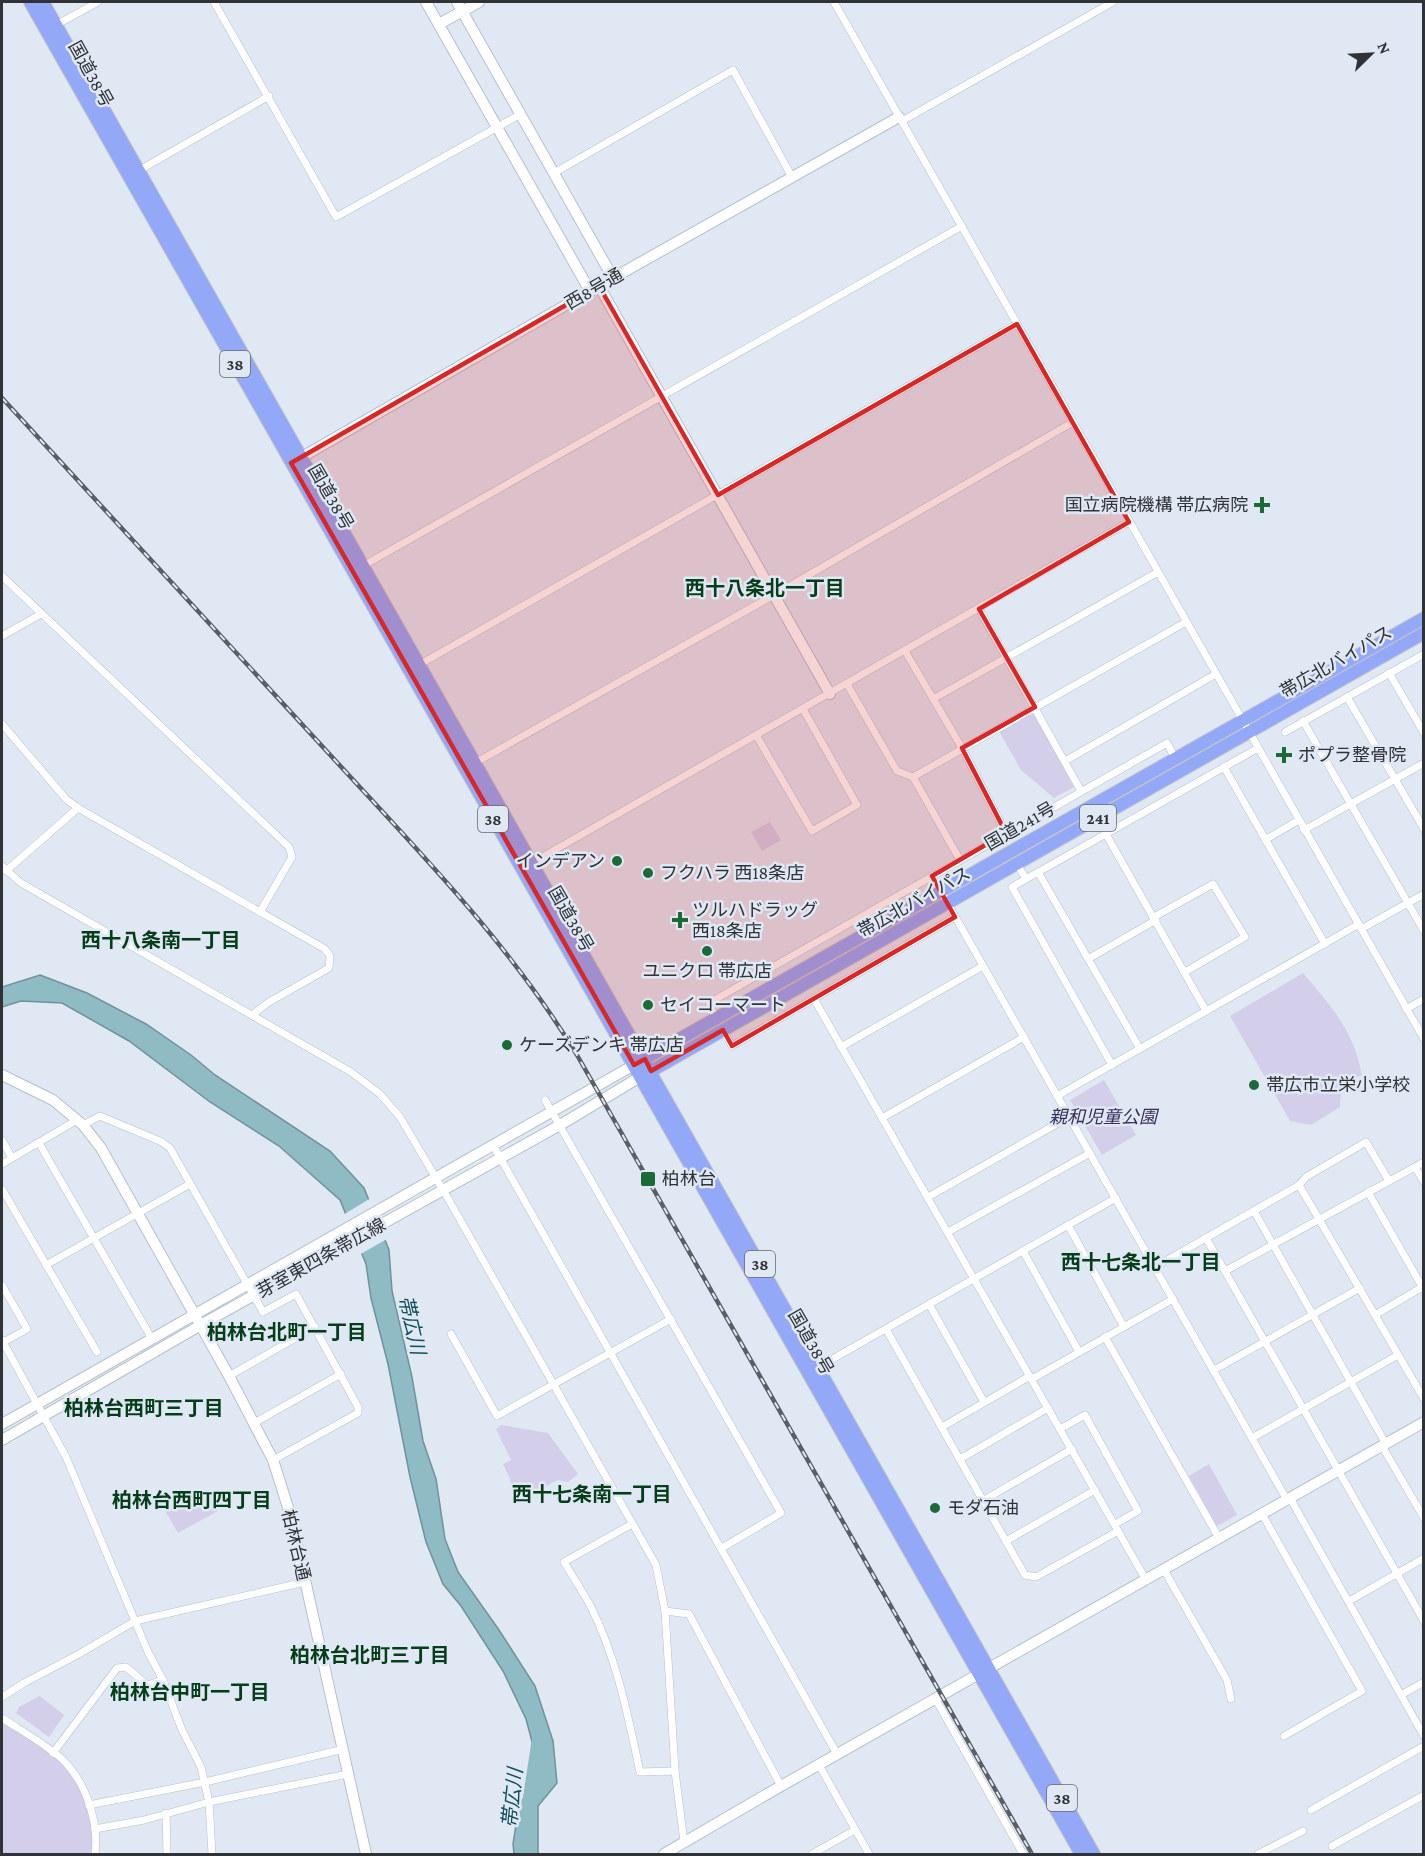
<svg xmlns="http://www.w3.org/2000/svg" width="1425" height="1856" font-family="'Crimson Pro','Noto Sans JP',serif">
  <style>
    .green { fill: #d3cfea }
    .water { fill: #8fbbc4; stroke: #72929a; stroke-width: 1.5 }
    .pier { fill: #dfe8f3 }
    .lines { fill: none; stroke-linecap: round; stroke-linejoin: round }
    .river { stroke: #8fbbc4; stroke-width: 15 }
    .street-casing { stroke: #b7c0cb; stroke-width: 8 }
    .secondary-casing { stroke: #b7c0cb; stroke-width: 12 }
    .highway-casing { stroke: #c5c6c7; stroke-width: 14 }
    .street { stroke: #fff; stroke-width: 7 }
    .secondary { stroke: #fff; stroke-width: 10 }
    .highway { stroke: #94a8f8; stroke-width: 12 }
    .rail-casing { stroke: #5a5e65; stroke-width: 4.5 }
    .rail { stroke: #dfe8f3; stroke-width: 2; stroke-dasharray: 7; stroke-linecap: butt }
    .marked { fill: #d62828; fill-opacity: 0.2; stroke: #d62828; stroke-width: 4.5; stroke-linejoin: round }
    .poi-dot { fill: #1d6a39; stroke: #dfe8f3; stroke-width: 2 }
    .labels { text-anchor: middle; stroke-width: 5; stroke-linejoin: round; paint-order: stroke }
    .shield { fill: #dfe8f3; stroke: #64696f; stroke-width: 1.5 }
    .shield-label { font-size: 16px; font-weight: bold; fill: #2f3237 }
    .street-label { font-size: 18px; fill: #2f3237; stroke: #dfe8f3 }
    .poi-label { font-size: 18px; fill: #2f3237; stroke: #dfe8f3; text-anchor: start }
    .park-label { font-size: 18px; font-style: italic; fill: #382e5b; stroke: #dfe8f3 }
    .neighbourhood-label { font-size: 20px; font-weight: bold; fill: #053d1b; stroke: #dfe8f3 }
    .water-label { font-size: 20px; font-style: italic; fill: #104f5a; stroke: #dfe8f3 }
  </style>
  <rect width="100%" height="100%" fill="#dfe8f3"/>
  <!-- green -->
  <g class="green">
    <polygon points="1034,713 1074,787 1054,798 1021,770 999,731"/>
    <polygon points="770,822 781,840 762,851 751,832"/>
    <path d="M1303 973C1332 1007 1353 1030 1362 1075 1343 1083 1341 1086 1340 1107L1311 1125 1290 1121 1230 1016Z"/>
    <polygon points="1104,1080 1136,1135 1102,1155 1070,1100"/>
    <polygon points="501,1425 548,1433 578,1474 568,1482 558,1480 528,1495 511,1489 510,1479 503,1464 511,1460 496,1429"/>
    <polygon points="1209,1464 1237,1515 1217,1526 1189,1476"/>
    <polygon points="198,1496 209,1500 218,1511 178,1533 164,1509 181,1505 185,1498"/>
    <polygon points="40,1696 64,1715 49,1737 16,1713 19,1707"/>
    <polygon points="2,1718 66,1763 89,1805 95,1854 2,1854"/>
  </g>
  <!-- water -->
  <polygon class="water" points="40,975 87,993 146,1024 191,1055 215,1075 330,1151 364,1188 389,1250 392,1291 412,1377 423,1441 436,1479 445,1539 458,1572 499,1630 535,1686 553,1741 557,1783 538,1806 538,1854 514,1854 513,1844 519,1806 540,1772 526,1719 503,1671 461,1606 443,1584 426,1542 410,1477 388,1364 371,1298 366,1264 340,1200 279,1146 210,1102 129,1041 62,1003 21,1001 2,1007 2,987"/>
  <!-- pier -->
  <polygon class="pier" points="371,1198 387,1239 359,1255 343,1215"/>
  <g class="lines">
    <!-- river -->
    <polyline class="river" points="529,1807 539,1742"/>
    <defs>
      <g id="street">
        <polyline points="214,2 336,217 521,114"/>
        <polyline points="834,2 1424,1039"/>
        <polyline points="56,25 98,2"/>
        <polyline points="902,121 1113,2"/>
        <polyline points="138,171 269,96"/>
        <polyline points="554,173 733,70 792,177"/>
        <polyline points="361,567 962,226"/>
        <polyline points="2,576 289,847 292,857 260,912"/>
        <polyline points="979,609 1081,791"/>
        <polyline points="2,636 41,614"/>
        <polyline points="905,651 962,748 1006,833"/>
        <polyline points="417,666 1017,324"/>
        <polyline points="1389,673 1424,733"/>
        <polyline points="847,684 897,771 913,777 960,860"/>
        <polyline points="1347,697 1424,829"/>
        <polyline points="933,699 1158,572"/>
        <polyline points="1303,721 1424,931"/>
        <polyline points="2,724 66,799 78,808 325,949 330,956 329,968 269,1002 252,1015"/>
        <polyline points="1285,732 1424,654"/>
        <polyline points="756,735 812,831 857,805 803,709"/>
        <polyline points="1065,761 1216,674"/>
        <polyline points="473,764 774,595 1073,422"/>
        <polyline points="1224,767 1325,944"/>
        <polyline points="913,777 1186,622"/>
        <polyline points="1304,830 1424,763"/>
        <polyline points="1106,834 1206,1011"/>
        <polyline points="1265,840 1299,820"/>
        <polyline points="530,864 1129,522"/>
        <polyline points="1017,864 1026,879 1258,748"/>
        <polyline points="2,866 21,883 351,1072 380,1094 400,1117 450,1202 656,1565 665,1611 689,1614 781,1786"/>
        <polyline points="6,871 78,808"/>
        <polyline points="1038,872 1140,1049"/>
        <polyline points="932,876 1287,1500"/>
        <polyline points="1026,879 1012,887 1112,1065"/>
        <polyline points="1154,917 1213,884 1245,937 1185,972"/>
        <polyline points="1361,929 1424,894"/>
        <polyline points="1088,959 1156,920"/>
        <polyline points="814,999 1146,1580"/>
        <polyline points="1406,1009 1424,999"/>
        <polyline points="716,1018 709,1003 1167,743 1175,758"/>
        <polyline points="723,1030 732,1046 955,917"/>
        <polyline points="841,1047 983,966"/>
        <polyline points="1057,1096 1359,924"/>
        <polyline points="545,1100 781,1513 722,1548"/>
        <polyline points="882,1118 1024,1037"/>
        <polyline points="83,1125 100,1116 162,1142 170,1148 263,1312 296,1294 358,1407 358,1413 273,1460"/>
        <polyline points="2,1140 12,1158"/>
        <polyline points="39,1143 152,1339"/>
        <polyline points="493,1145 837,1754"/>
        <polyline points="2,1164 77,1120"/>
        <polyline points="1415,1167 1424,1182"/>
        <polyline points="1299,1185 1424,1399"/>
        <polyline points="2,1189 97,1352"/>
        <polyline points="1368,1192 1424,1290"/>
        <polyline points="928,1197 1069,1117"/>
        <polyline points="1254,1211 1386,1444"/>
        <polyline points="1068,1225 1124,1327"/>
        <polyline points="948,1232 1090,1153"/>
        <polyline points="1206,1238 1424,1621"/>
        <polyline points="1023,1251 1079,1352"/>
        <polyline points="46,1265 190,1184"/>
        <polyline points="1155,1267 1299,1185 1306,1177 1366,1142 1389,1181"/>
        <polyline points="1225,1271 1424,1162"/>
        <polyline points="2,1285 27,1329 2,1343"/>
        <polyline points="929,1304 984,1402"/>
        <polyline points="1375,1315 1424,1286"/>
        <polyline points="886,1329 1025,1575 1036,1577 1118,1531"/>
        <polyline points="451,1334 497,1416 671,1319"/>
        <polyline points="1105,1337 1219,1538"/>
        <polyline points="2,1340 66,1457 148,1652 163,1680 182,1730 201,1767 209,1802 212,1854"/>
        <polyline points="815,1369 1116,1198"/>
        <polyline points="1214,1370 1360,1288"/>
        <polyline points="229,1376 315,1327"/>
        <polyline points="1032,1379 1173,1299"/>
        <polyline points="254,1423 341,1374"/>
        <polyline points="942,1427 1030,1376"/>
        <polyline points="1060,1429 1085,1415 1138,1511 1115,1524"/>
        <polyline points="1252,1438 1398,1355"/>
        <polyline points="1382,1446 1424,1518"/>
        <polyline points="960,1459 1048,1408"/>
        <polyline points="1290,1498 1424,1736"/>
        <polyline points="984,1500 1072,1449"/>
        <polyline points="1262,1514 1362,1691 1284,1736"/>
        <path d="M632 1524 564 1562C573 1577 583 1592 591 1607 617 1659 628 1716 640 1772L675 1771 684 1842"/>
        <polyline points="1006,1541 1095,1490"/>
        <polyline points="1164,1570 1227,1680 1231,1699"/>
        <polyline points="1349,1601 1424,1558"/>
        <polyline points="665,1611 675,1771"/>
        <polyline points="1401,1695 1424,1682"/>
        <polyline points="2,1697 24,1683 79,1654 135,1621 305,1582"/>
        <polyline points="935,1698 1023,1854"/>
        <path d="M2 1718C20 1730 51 1747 66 1763 87 1786 99 1824 95 1854"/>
        <polyline points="53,1753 117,1668 126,1667 147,1685 163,1680"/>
        <polyline points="819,1765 869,1854"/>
        <polyline points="89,1805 205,1782 344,1749"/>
        <polyline points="1311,1810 1424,1746"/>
        <polyline points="166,1813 167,1854"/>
        <polyline points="95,1829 144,1820 209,1802 348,1774"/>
        <polyline points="1332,1846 1424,1795"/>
        <polyline points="812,1854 855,1830"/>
        <polyline points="1258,1854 1303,1831"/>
      </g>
      <g id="secondary">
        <polyline points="426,2 590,291"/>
        <polyline points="457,2 613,278"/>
        <polyline points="439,24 479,2"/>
        <polyline points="599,286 830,694"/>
        <polyline points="295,461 613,278 899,117"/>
        <polyline points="2,1075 53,1100 83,1125 101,1148 229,1376 273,1460 291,1517 366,1854"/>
        <polyline points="2,1424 634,1065"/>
        <polyline points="2,1440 213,1318 560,1125 640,1077"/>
        <polyline points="664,1854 781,1786 1424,1422"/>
      </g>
      <g id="highway">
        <polyline points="30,2 1081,1854"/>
        <polyline points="43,2 1094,1854"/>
        <polyline points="637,1063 1424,618"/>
        <polyline points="644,1075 1424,633"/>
      </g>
    </defs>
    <!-- street casing -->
    <use href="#street" class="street-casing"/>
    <!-- secondary casing -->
    <use href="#secondary" class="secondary-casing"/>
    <!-- highway casing -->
    <use href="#highway" class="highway-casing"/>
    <!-- street -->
    <use href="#street" class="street"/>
    <!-- secondary -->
    <use href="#secondary" class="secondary"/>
    <!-- highway -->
    <use href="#highway" class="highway"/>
    <defs>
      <path id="rail" d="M2 398C112 518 223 638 333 758 421 854 509 943 577 1055L1032 1854"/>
    </defs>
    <!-- rail casing -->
    <use href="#rail" class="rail-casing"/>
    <!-- rail -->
    <use href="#rail" class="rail"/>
  </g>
  <!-- marked area -->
  <path class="marked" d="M599 286 718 495 1017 324 1129 522 979 609 1035 707 962 748 1006 833 932 876 955 917 732 1046 723 1030 651 1071 645 1059 634 1065 291 463Z"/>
  <!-- markers -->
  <g class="poi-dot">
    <path d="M1259 496h6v6h6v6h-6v6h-6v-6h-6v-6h6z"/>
    <path d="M1281 746h6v6h6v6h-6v6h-6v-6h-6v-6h6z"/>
    <circle cx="617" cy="861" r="6"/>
    <circle cx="648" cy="873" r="6"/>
    <path d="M677 911h6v6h6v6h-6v6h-6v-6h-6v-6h6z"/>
    <circle cx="707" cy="951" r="6"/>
    <circle cx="648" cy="1005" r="6"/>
    <circle cx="507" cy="1045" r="6"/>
    <circle cx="1254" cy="1085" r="6"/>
    <rect x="640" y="1171" width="16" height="16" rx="3"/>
    <circle cx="935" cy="1508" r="6"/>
  </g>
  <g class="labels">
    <!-- shield labels -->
    <g class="shield">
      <rect x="220" y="351" width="30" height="26" rx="4.5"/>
      <rect x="1080" y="805" width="36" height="26" rx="4.5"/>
      <rect x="478" y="806" width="30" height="26" rx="4.5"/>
      <rect x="745" y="1251" width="30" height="26" rx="4.5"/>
      <rect x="1047" y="1785" width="30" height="26" rx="4.5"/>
    </g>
    <g class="shield-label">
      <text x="235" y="370">38</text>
      <text x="1098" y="824">241</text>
      <text x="493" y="825">38</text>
      <text x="760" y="1270">38</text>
      <text x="1062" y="1804">38</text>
    </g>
    <!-- street labels -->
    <g class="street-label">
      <text transform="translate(91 74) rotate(61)" y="6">国道38号</text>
      <text transform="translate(594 289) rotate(-30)" y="6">西8号通</text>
      <text transform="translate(331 497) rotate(60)" y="6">国道38号</text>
      <text transform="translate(1336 662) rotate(-30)" y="6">帯広北バイパス</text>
      <text transform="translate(1020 826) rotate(-30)" y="6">国道241号</text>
      <text transform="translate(914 902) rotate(-29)" y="6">帯広北バイパス</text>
      <text transform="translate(571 919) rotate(60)" y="6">国道38号</text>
      <text transform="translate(321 1258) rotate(-29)" y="6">芽室東四条帯広線</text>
      <text transform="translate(811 1342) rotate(60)" y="6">国道38号</text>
      <text transform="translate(296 1545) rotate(77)" y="6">柏林台通</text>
    </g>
    <!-- poi labels -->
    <g class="poi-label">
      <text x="1248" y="511" text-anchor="end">国立病院機構 帯広病院</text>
      <text x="1298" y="761">ポプラ整骨院</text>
      <text x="605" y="867" text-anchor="end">インデアン</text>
      <text x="660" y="879">フクハラ 西18条店</text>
      <text x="692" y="916">ツルハドラッグ<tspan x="692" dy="21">西18条店</tspan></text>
      <text x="707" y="977" text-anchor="middle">ユニクロ 帯広店</text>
      <text x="660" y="1011">セイコーマート</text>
      <text x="519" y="1051">ケーズデンキ 帯広店</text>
      <text x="1266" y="1091">帯広市立栄小学校</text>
      <text x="662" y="1185">柏林台</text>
      <text x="947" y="1514">モダ石油</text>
    </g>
    <!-- park labels -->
    <g class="park-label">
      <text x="1103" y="1123">親和児童公園</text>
    </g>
    <!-- neighbourhood labels -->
    <g class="neighbourhood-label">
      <text x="765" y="595">西十八条北一丁目</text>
      <text x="161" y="947">西十八条南一丁目</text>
      <text x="1141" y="1269">西十七条北一丁目</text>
      <text x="287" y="1339">柏林台北町一丁目</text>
      <text x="144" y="1415">柏林台西町三丁目</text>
      <text x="592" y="1501">西十七条南一丁目</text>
      <text x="192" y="1507">柏林台西町四丁目</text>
      <text x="370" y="1662">柏林台北町三丁目</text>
      <text x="190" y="1699">柏林台中町一丁目</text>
    </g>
    <!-- water labels -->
    <g class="water-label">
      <text transform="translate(412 1325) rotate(77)" y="7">帯広川</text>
      <text transform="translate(512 1798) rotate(-84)" y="7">帯広川</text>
    </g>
  </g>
  <!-- border -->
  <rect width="1425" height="1856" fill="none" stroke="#2f3237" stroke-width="6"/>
  <!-- north arrow -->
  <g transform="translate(1371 54) rotate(66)" stroke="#dfe8f3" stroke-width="4.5" paint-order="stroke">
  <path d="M0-4.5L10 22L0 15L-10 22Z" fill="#2f3237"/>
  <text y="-9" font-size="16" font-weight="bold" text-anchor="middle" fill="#2f3237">N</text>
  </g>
</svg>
